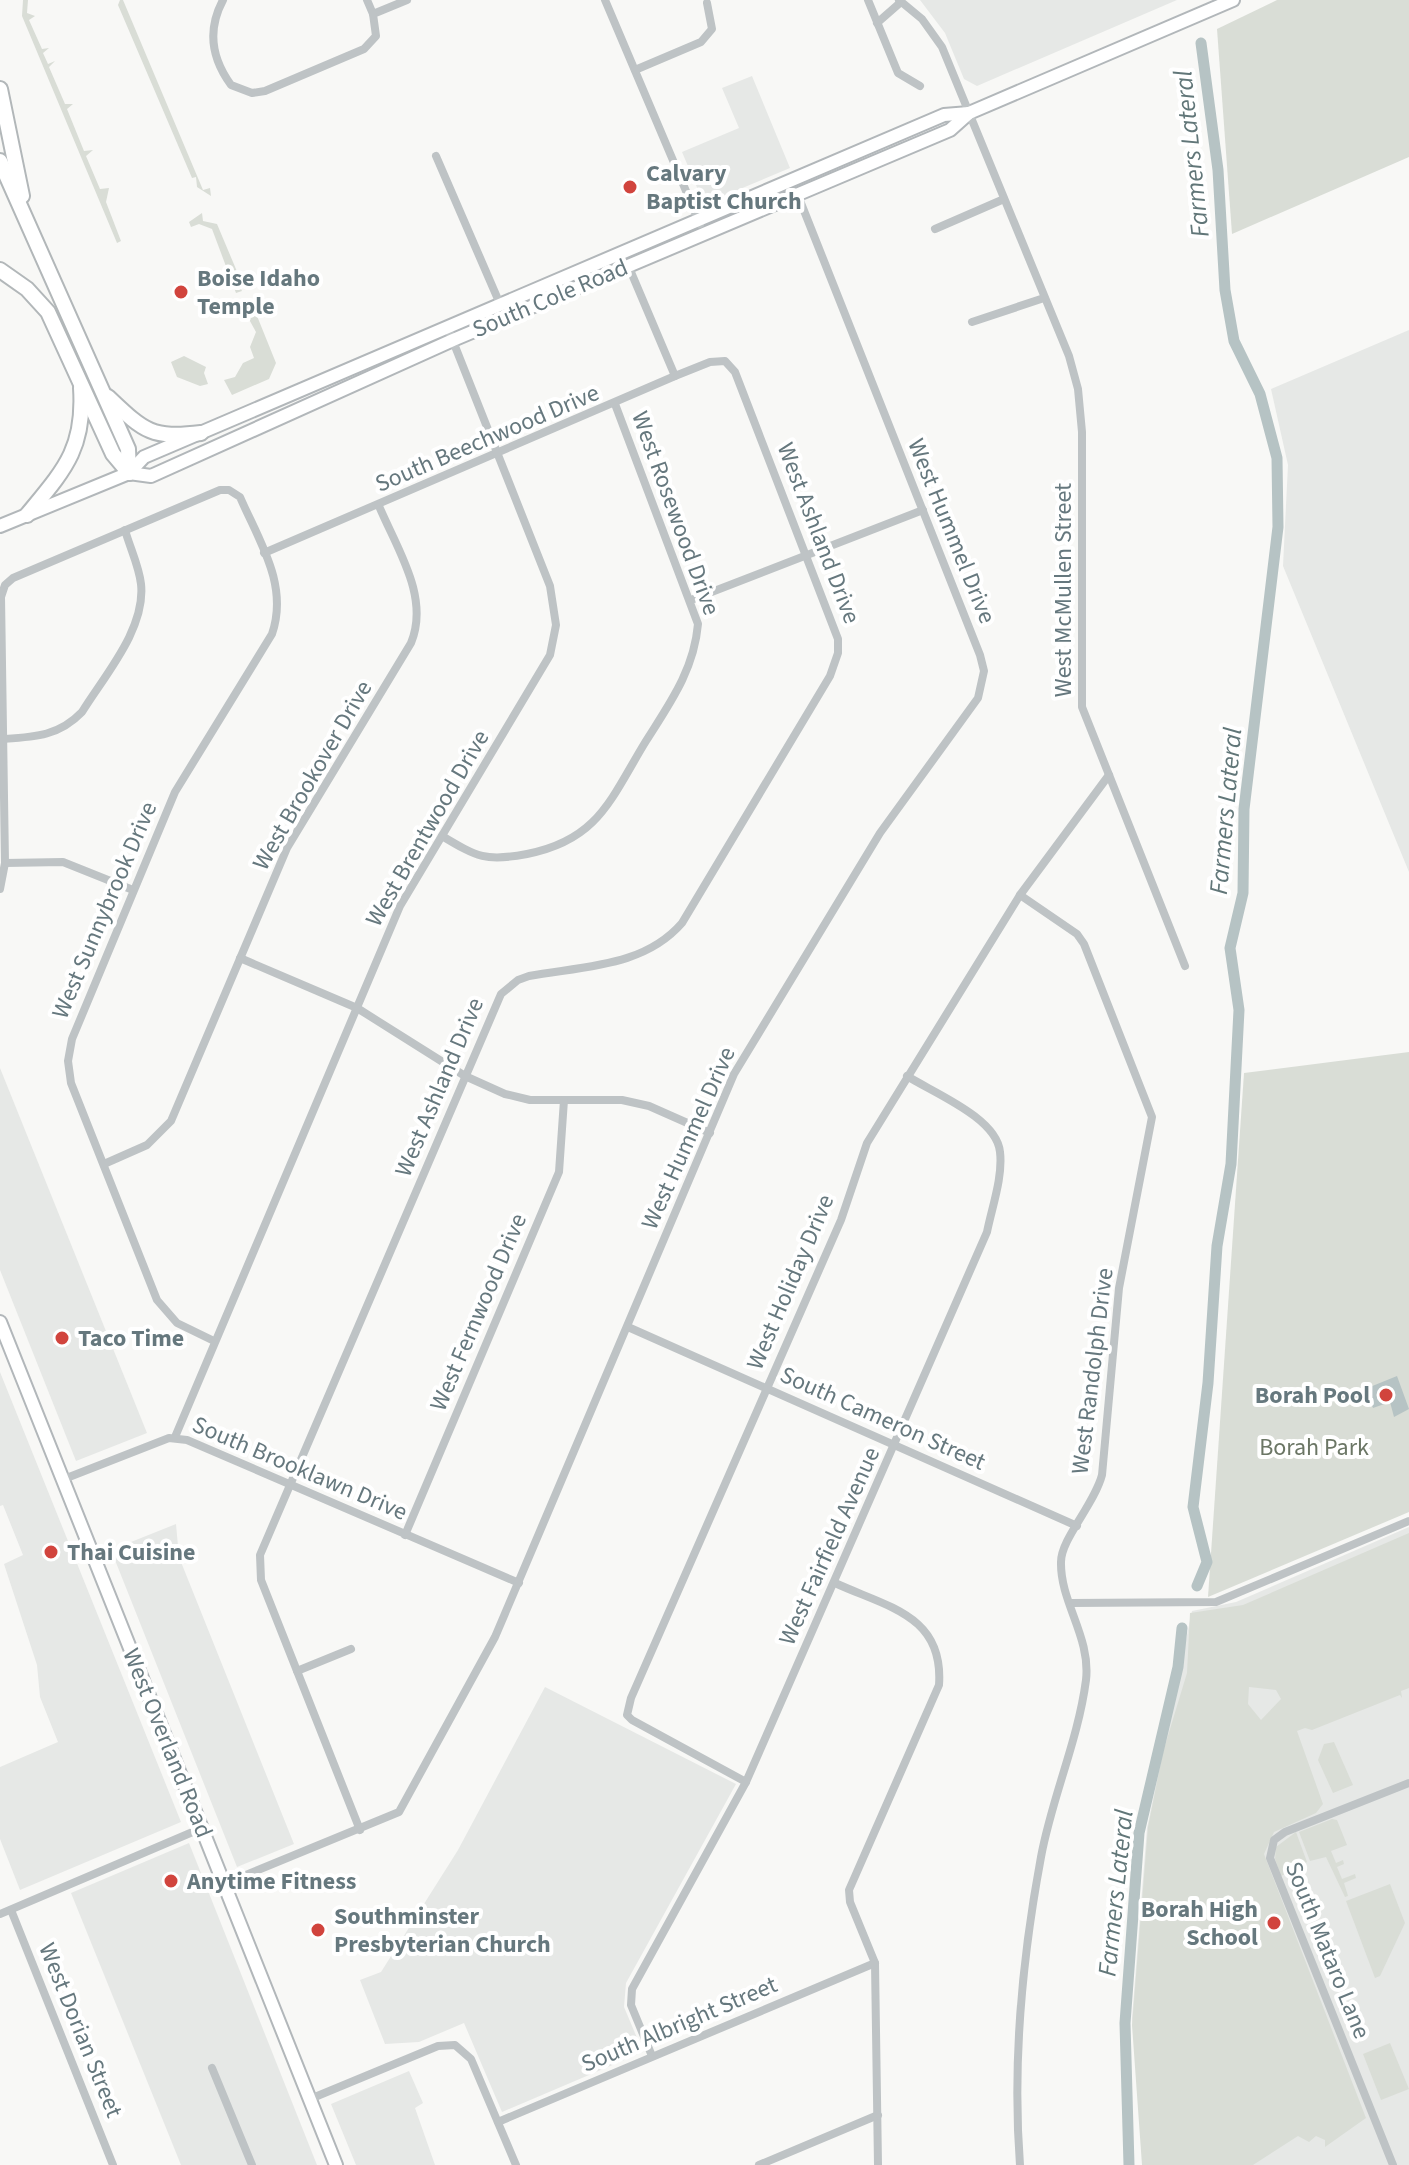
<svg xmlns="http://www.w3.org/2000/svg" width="1409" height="2165" font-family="'Source Sans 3',sans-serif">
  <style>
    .built { fill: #e6e8e6 }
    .green { fill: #d9ddd6; fill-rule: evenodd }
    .water { fill: #b6c3c4 }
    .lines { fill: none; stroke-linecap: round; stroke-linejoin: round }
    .canal { stroke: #b6c3c4; stroke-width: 11 }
    .primary-casing { stroke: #b2b7ba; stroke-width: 16 }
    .highway-casing { stroke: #b2b7b9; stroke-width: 18 }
    .street { stroke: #bec3c5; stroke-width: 8 }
    .primary { stroke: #fff; stroke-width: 12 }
    .highway { stroke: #fff; stroke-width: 14 }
    .poi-dot { fill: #d1443d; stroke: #fff; stroke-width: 3 }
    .labels { text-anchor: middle; stroke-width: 8; stroke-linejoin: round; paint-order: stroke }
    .poi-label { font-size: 24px; font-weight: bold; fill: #66787e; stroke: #fff; text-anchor: start }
    .street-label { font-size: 24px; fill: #66787e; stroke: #fff }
    .park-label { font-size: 24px; fill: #6b7665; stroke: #fff }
    .water-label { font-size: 26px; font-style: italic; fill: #617678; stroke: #fff }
  </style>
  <rect width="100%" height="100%" fill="#f8f8f6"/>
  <!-- built -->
  <g class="built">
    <polygon points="920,0 1177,0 977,86 964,79 945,33"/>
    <polygon points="752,76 790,168 704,204 682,152 739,128 722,88"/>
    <polygon points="1409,330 1409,872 1283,566 1288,465 1271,389"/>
    <polygon points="0,1068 147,1433 76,1461 0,1270"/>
    <polygon points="0,1372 181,1822 20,1890 0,1839 0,1767 58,1742 40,1697 37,1665 4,1564 23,1555 3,1505 0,1506"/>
    <polygon points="176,1524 179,1557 294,1844 237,1867 111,1550"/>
    <polygon points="1409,1527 1409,2165 1145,2165 1132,2018 1147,1828 1192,1611 1236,1602"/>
    <polygon points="545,1687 736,1784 626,1983 624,2007 643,2052 502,2112 464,2023 419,2042 385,2044 360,1980 381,1972 458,1850"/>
    <polygon points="189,1843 317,2165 181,2165 71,1893"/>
    <polygon points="409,2071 423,2103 415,2108 435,2165 356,2165 331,2104"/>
  </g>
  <!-- green -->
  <g class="green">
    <polygon points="23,0 28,0 27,13 35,16 29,20 42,49 49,48 43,53 48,64 55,61 49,67 65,104 73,104 67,109 84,151 93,150 86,156 100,189 109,188 106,202 121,241 117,243 22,16"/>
    <polygon points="120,0 123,0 203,190 210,188 211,196 197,187 196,177 192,178 118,5"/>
    <polygon points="1277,0 1409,0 1409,157 1232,234 1217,29"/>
    <polygon points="202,213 203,221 217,224 241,281 238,283 242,291 236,293 212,229 199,224 191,227 189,222"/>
    <polygon points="245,299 249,308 253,306 276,363 269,379 232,395 224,380 235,377 243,363 254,358 250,347 256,332 240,303"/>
    <polygon points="184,356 206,367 204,373 208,384 200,386 177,377 171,362"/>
    <polygon points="1409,1052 1409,1512 1208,1597 1244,1073"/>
    <path d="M1409 1533V1688L1401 1691 1402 1698 1400 1695 1312 1730 1305 1728 1297 1731 1323 1804 1316 1813 1274 1832 1264 1854 1366 2118 1325 2147V2140L1316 2136 1309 2142 1298 2136 1253 2165H1142L1132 2025 1148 1827 1163 1752 1187 1673 1190 1613 1243 1605ZM1249 1687 1276 1690 1281 1699 1261 1720 1248 1704Z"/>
    <polygon points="1334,1742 1353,1785 1333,1793 1318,1760 1324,1744"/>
    <polygon points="1332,1819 1337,1820 1347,1845 1331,1851 1336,1863 1343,1860 1344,1864 1337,1867 1342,1879 1355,1874 1356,1878 1344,1883 1348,1896 1345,1897 1326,1857 1310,1861 1299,1832"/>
    <polygon points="1296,1832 1307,1862 1281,1876 1275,1859 1276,1847"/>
    <polygon points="1390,1884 1405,1923 1380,1976 1375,1978 1346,1901"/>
    <polygon points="1390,2043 1409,2089 1381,2100 1363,2054"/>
  </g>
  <!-- water -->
  <polygon class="water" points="1397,1376 1409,1409 1394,1417 1390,1402 1373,1408 1365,1389"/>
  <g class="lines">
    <!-- canal -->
    <g class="canal">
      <polyline points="1197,1586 1207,1562 1193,1507 1208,1383 1217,1246 1231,1164 1239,1010 1230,948 1243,893 1244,809 1278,527 1277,458 1260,394 1234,341 1225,290 1218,170 1201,43"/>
      <polyline points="1129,2165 1125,2023 1139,1833 1178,1667 1182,1628"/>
    </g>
    <defs>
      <g id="primary">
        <polyline points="129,473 151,476 453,340 950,130 969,113 1233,0"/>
        <polyline points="0,526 129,473 144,457 944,115 969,113"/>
        <polyline points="0,1322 336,2165"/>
      </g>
      <g id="highway">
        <polyline points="0,89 22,196"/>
        <polyline points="0,161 128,449 129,473"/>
        <polyline points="0,270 27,289 48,312 113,454 129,473"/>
        <path d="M108 397C144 431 151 439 201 433"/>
        <path d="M27 515C64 470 85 449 81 388"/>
      </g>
    </defs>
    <!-- primary casing -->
    <use href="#primary" class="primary-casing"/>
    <!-- highway casing -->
    <use href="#highway" class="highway-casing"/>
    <!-- street -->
    <g class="street">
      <path d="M223 0C207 30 212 59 231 85L252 93 265 91 364 49 376 36 373 14 407 0"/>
      <polyline points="367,0 373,14"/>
      <polyline points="605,0 700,224"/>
      <polyline points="868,0 898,73 920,86"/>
      <polyline points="899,0 922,19 942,47 1069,356 1078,389 1082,432 1082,707 1185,966"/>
      <polyline points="877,23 901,2"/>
      <polyline points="635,70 701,42 712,29 707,3"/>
      <polyline points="436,156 500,304"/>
      <polyline points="935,229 1004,199"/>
      <polyline points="628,265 675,376"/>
      <polyline points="972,322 1044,298"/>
      <path d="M264 553 675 376 710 362 725 361 735 372 838 639V653L830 676 682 923C644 967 584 966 529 976L518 980 501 994 260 1555 261 1580 360 1830"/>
      <polyline points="691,600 923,510"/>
      <path d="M3 739C35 737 59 736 82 712 104 676 146 629 141 584 139 566 130 548 125 530"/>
      <path d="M442 836C477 857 486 862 527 854 599 840 611 798 646 741 670 703 694 670 698 624L615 404"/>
      <polyline points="5,863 63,862 133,890"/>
      <path d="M0 889 5 863 1 597 5 585 13 578 220 490H229L240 497C259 541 289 585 272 634L175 792 72 1039 68 1061 71 1083 157 1300 177 1323 214 1341"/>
      <path d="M1020 895 1077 934 1084 944 1152 1117 1119 1288 1102 1475C1094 1505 1061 1539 1061 1562 1060 1602 1091 1637 1086 1680 1078 1741 1052 1797 1041 1857 1022 1959 1012 2061 1020 2165"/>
      <polyline points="240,958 357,1008 465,1076 505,1094 530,1100 622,1100 649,1106 710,1133"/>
      <path d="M104 1164 147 1145 171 1121 287 848 411 643C430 597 397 549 379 506"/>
      <polyline points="628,1327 1077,1526"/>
      <polyline points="175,1437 400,906 550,655 556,625 550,586 447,326"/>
      <polyline points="64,1479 169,1438 187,1440 519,1583"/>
      <polyline points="405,1535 559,1172 564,1100"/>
      <path d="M835 1583C887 1607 944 1615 939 1685L849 1890 850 1902 875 1963 878 2165"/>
      <polyline points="1071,1603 1216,1602 1409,1521"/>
      <polyline points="297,1671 351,1649"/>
      <polyline points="746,1782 632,1720 627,1715 631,1698 841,1220 867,1143 1020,895 1109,775"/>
      <polyline points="224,1884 399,1812 495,1637 734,1074 880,833 978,698 984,671 980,655 797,193"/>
      <polyline points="11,1910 113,2165"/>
      <polyline points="0,1914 202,1828"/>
      <path d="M652 2056 631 2005 632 1989 746 1782 987 1232C992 1207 1003 1177 1000 1152 997 1118 934 1093 907 1076"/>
      <polyline points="212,2068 252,2165"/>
      <polyline points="310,2099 438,2046 455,2045 471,2059 516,2165"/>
      <polyline points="498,2122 875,1963"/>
      <polyline points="759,2165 878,2115"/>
      <polyline points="1393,2165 1270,1858 1274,1840 1285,1832 1409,1783"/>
    </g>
    <!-- primary -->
    <use href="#primary" class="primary"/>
    <!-- highway -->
    <use href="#highway" class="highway"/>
  </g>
  <!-- markers -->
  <g class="poi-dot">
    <circle cx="630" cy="187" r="8"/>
    <circle cx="181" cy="292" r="8"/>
    <circle cx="62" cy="1338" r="8"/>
    <circle cx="1386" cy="1395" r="8"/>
    <circle cx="51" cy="1552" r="8"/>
    <circle cx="171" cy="1881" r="8"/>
    <circle cx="1274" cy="1923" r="8"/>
    <circle cx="318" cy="1930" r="8"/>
  </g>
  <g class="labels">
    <!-- poi labels -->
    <g class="poi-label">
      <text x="646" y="181">Calvary<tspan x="646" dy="28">Baptist Church</tspan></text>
      <text x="197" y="286">Boise Idaho<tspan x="197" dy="28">Temple</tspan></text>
      <text x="78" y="1346">Taco Time</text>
      <text x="1370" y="1403" text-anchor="end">Borah Pool</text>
      <text x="67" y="1560">Thai Cuisine</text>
      <text x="187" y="1889">Anytime Fitness</text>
      <text x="1258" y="1917" text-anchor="end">Borah High<tspan x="1258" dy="28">School</tspan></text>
      <text x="334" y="1924">Southminster<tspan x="334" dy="28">Presbyterian Church</tspan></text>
    </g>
    <!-- street labels -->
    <g class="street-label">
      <text transform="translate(550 298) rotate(-23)" y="8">South Cole Road</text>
      <text transform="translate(487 438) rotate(-23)" y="8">South Beechwood Drive</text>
      <text transform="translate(676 513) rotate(70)" y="8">West Rosewood Drive</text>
      <text transform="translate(952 531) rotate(68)" y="8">West Hummel Drive</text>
      <text transform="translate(819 533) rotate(69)" y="8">West Ashland Drive</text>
      <text transform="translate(1063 590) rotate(-90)" y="8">West McMullen Street</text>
      <text transform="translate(312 775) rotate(-60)" y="8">West Brookover Drive</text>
      <text transform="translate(427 828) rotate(-60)" y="8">West Brentwood Drive</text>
      <text transform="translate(104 910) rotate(-67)" y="8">West Sunnybrook Drive</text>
      <text transform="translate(439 1087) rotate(-67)" y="8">West Ashland Drive</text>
      <text transform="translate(688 1138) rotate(-66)" y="8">West Hummel Drive</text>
      <text transform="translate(790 1282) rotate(-67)" y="8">West Holiday Drive</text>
      <text transform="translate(478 1312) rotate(-67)" y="8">West Fernwood Drive</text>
      <text transform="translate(1092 1371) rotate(-83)" y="8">West Randolph Drive</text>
      <text transform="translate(883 1418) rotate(24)" y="8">South Cameron Street</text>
      <text transform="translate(300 1468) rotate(23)" y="8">South Brooklawn Drive</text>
      <text transform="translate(829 1546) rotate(-66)" y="8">West Fairfield Avenue</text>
      <text transform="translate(168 1743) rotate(68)" y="8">West Overland Road</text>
      <text transform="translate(1328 1950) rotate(68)" y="8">South Mataro Lane</text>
      <text transform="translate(679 2024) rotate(-23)" y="8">South Albright Street</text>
      <text transform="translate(81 2030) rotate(68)" y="8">West Dorian Street</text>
    </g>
    <!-- park labels -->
    <g class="park-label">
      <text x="1314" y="1455">Borah Park</text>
    </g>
    <!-- water labels -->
    <g class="water-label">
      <text transform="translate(1191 154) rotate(-96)" y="9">Farmers Lateral</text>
      <text transform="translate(1225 811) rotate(-85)" y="9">Farmers Lateral</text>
      <text transform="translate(1115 1893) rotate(-84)" y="9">Farmers Lateral</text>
    </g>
  </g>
</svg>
